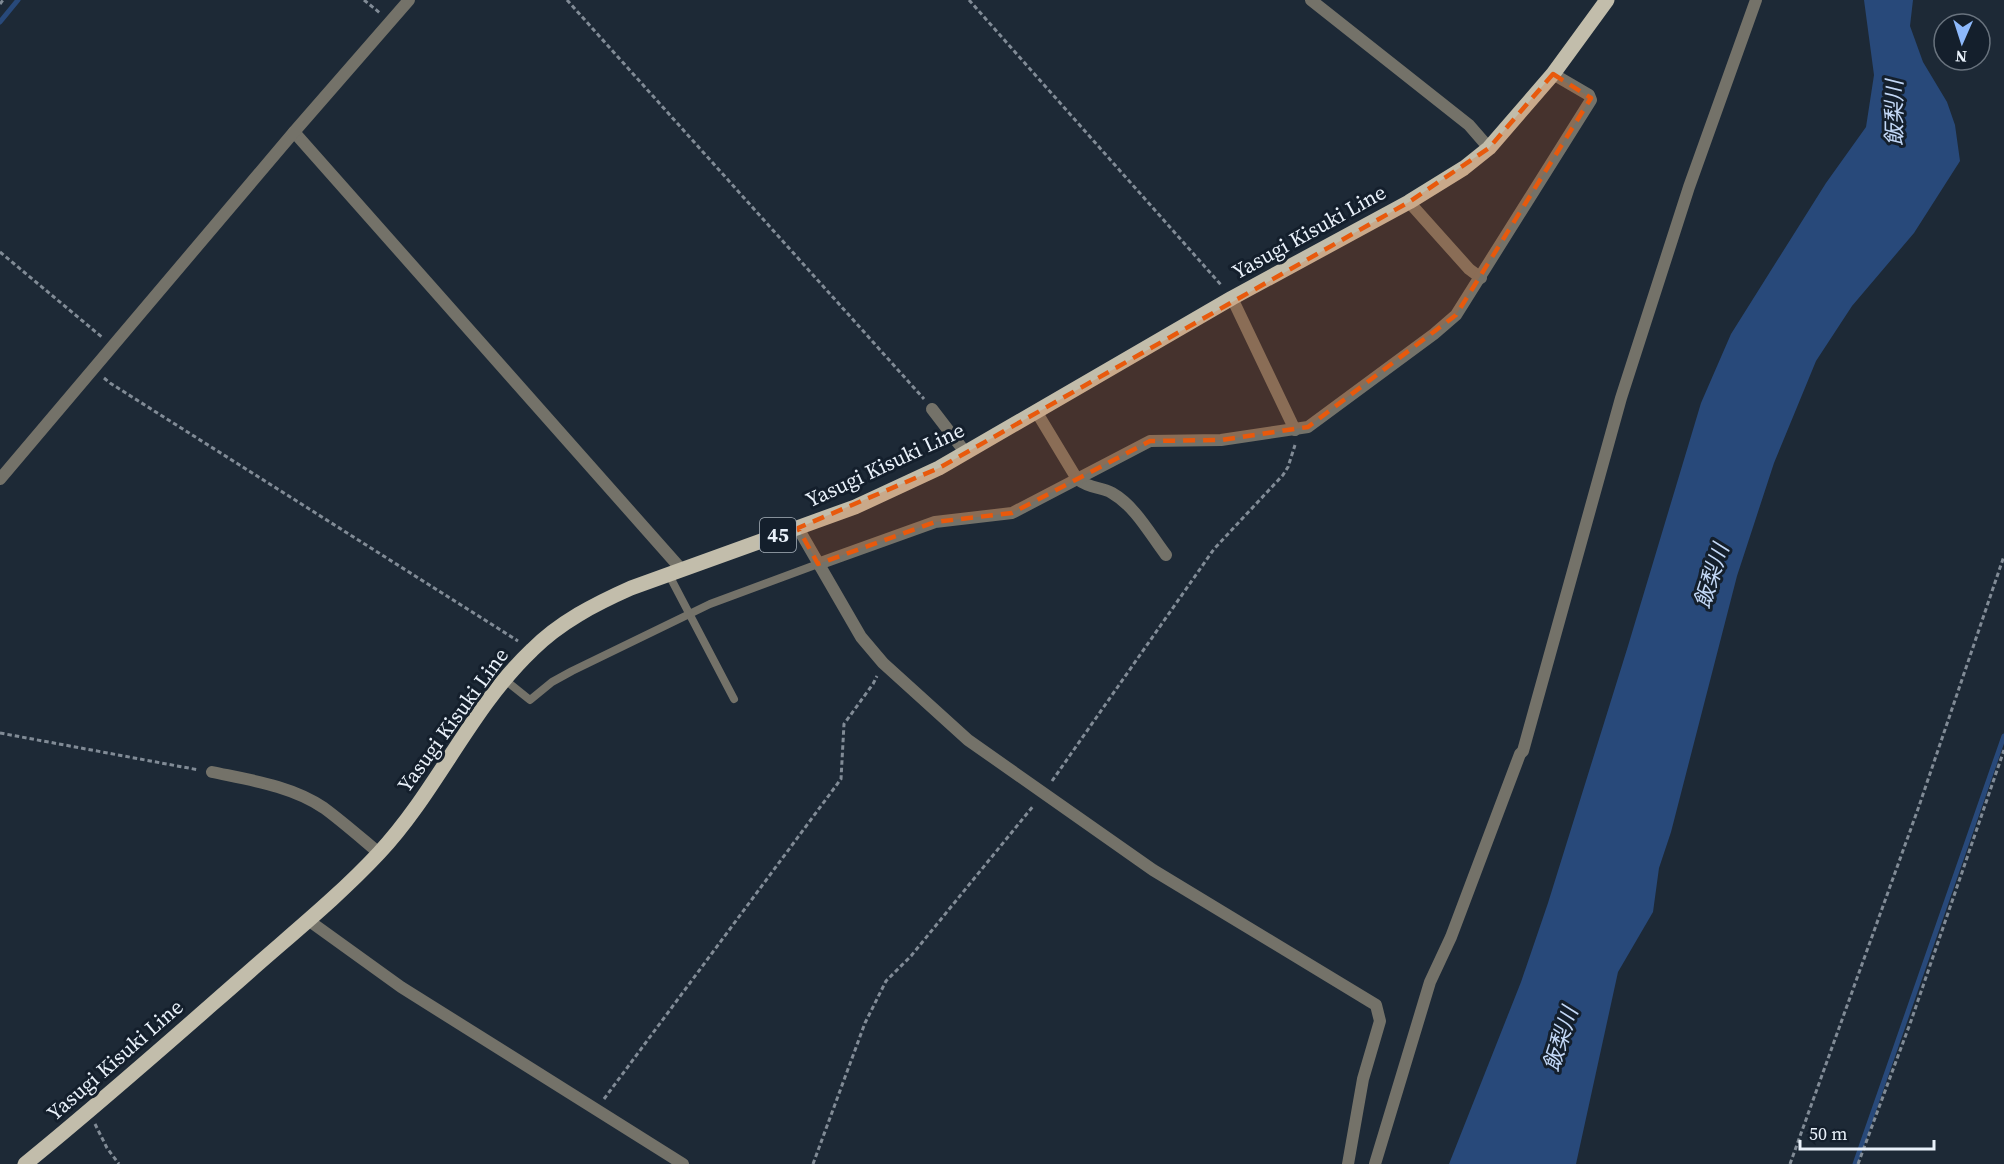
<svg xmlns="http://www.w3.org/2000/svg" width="2004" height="1164" font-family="'Source Serif 4','Noto Sans JP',serif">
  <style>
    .water { fill: #28497a }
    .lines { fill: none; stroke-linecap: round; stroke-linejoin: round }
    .stream { stroke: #28497a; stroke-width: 5 }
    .path { stroke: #818b96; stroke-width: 3; stroke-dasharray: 4.5 3; stroke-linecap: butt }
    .service { stroke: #747269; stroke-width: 8 }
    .minor { stroke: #747269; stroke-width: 12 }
    .primary { stroke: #c2bdab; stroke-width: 15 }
    .marked { fill: #e8590c; fill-opacity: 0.2; stroke: #e8590c; stroke-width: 4.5; stroke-dasharray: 12 8; stroke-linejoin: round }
    .labels { text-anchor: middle; stroke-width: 6; stroke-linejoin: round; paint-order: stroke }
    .shield { fill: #141f2c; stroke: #a9b2bc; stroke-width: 1.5 }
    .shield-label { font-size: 20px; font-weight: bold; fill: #e9f1fa }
    .street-label { font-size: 21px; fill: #e9f1fa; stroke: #141f2c }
    .water-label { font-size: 22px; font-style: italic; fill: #c3d8f7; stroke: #141f2c }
  </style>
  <rect width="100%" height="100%" fill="#1d2936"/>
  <!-- water -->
  <polygon class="water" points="1864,0 1913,0 1910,26 1923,62 1947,102 1955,125 1960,161 1914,233 1852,306 1816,361 1774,463 1737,576 1671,832 1659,868 1653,912 1618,972 1576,1164 1449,1164 1521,982 1548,903 1628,646 1701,403 1731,334 1826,183 1866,127 1874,75"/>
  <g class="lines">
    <!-- stream -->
    <g class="stream">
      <polyline points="0,22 18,0"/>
      <polyline points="1855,1164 2004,736"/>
    </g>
    <!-- path -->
    <g class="path">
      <polyline points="364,0 380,13"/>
      <polyline points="567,0 924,399"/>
      <polyline points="969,0 1222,286"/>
      <polyline points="0,4 3,0"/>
      <polyline points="0,252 103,338"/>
      <polyline points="104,378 110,383 518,641"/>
      <polyline points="0,733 199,770"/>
      <polyline points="1052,781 1214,549 1283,475 1288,467 1295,445"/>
      <polyline points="604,1099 841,779 844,724 873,684 877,676"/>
      <polyline points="95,1124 107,1148 119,1164"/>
      <polyline points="813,1164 865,1023 886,981 911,956 1034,805"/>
      <polyline points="1790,1164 1918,809 2004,556"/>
      <polyline points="1858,1164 1911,1021 2004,750"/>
    </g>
    <!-- service -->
    <g class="service">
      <polyline points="669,575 734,699"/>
      <polyline points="505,680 530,700 552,682 572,671 710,604 818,564"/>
    </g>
    <!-- minor -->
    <g class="minor">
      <polyline points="1311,0 1469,125 1489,148"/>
      <polyline points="294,132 682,570"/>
      <polyline points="1409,202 1469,269 1481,278"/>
      <polyline points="1232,298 1295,430"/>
      <polyline points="932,409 965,452"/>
      <path d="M1036 411 1077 479C1092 490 1100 486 1112 493 1135 506 1150 534 1166 555"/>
      <polyline points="0,479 294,132 409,0"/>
      <polyline points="798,528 861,637 883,663 968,740 1153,870 1376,1005 1380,1021 1363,1079 1348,1164"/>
      <polyline points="818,564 935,522 1012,513 1150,441 1221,440 1308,427 1434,334 1456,315 1591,100 1589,95 1553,74"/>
      <path d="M212 772C250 780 292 786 324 808 343 822 361 838 379 853"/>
      <polyline points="308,920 401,987 683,1164"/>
      <polyline points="1375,1164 1430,982 1451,937 1520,754 1523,751 1621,398 1689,187 1756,0"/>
    </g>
    <!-- primary -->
    <path class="primary" d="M25 1164C99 1104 170 1041 242 978 288 937 337 898 379 853 437 791 470 709 532 650 560 622 595 604 631 588L855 507 939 468 1232 298 1409 202 1464 168 1489 148 1553 74 1607 0"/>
  </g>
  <!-- marked area -->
  <path class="marked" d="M1553 74 1591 98 1456 315 1308 427 1221 440 1150 441 1012 513 935 522 818 564 798 528 939 468 1409 202 1489 148Z"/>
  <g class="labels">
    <!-- shield labels -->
    <rect class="shield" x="760" y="518" width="36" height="34" rx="4.5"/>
    <g class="shield-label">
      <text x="778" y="542">45</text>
    </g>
    <!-- street labels -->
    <g class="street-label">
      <text transform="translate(1309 232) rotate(-29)" y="7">Yasugi Kisuki Line</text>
      <text transform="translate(885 465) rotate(-25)" y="7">Yasugi Kisuki Line</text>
      <text transform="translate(453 720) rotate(-54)" y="7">Yasugi Kisuki Line</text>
      <text transform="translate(115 1060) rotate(-41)" y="7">Yasugi Kisuki Line</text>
    </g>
    <!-- water labels -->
    <g class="water-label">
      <text transform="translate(1894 113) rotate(-90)" y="8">飯梨川</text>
      <text transform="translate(1711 576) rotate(-72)" y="8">飯梨川</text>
      <text transform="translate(1560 1039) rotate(-72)" y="8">飯梨川</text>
    </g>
  </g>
  <!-- north arrow -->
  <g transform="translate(1962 42) rotate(183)"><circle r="28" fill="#141f2c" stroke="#69737e" stroke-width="1.5"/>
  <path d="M0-4.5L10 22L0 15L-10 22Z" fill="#8db9fc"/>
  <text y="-9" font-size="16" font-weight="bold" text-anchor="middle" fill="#e9f1fa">N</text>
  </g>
  <!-- scale -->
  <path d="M1800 1140v9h134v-9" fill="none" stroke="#e9f1fa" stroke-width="3"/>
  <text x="1809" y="1140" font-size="18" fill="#e9f1fa" stroke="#141f2c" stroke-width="4.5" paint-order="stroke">50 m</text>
</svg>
